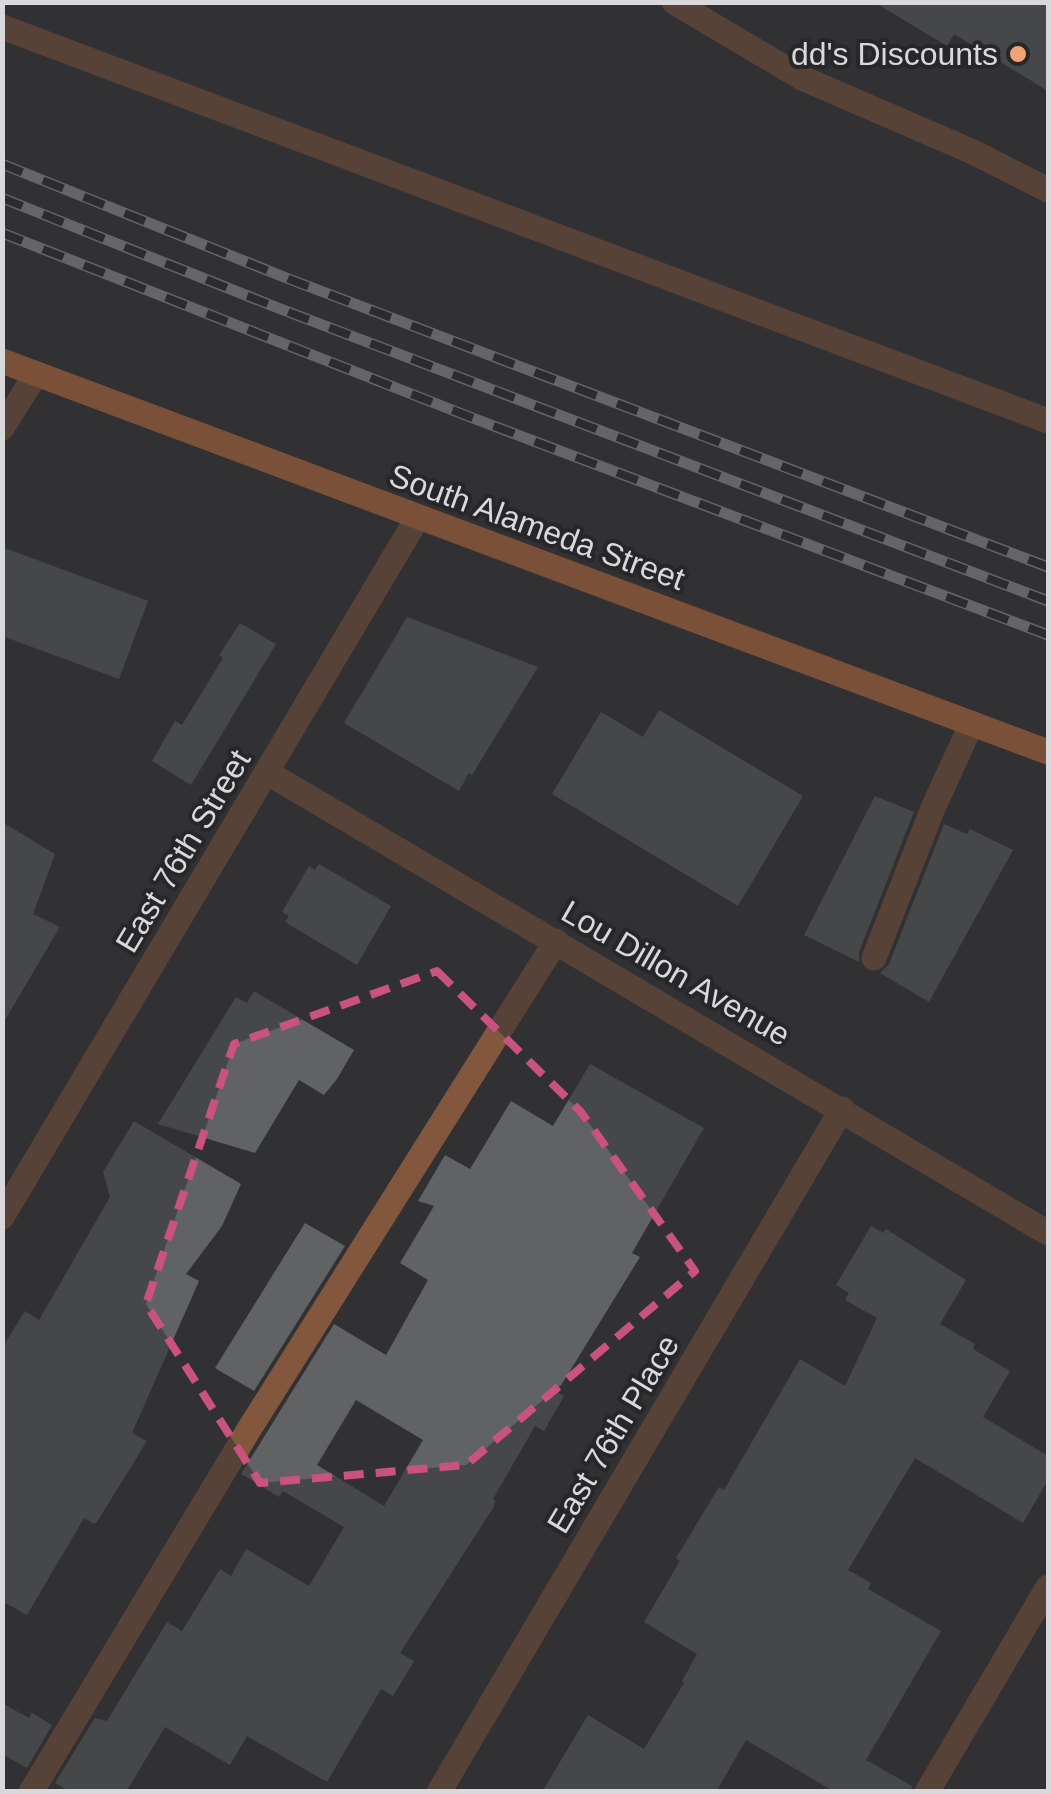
<svg xmlns="http://www.w3.org/2000/svg" width="1051" height="1794" font-family="Helvetica,sans-serif">
  <style>
    .building { fill: #616264; fill-rule: evenodd }
    .lines { fill: none; stroke-linecap: round; stroke-linejoin: round }
    .minor { stroke: #83573d; stroke-width: 25 }
    .major { stroke: #d3793f; stroke-width: 25 }
    .rail-casing { stroke: #a4a4a6; stroke-width: 11 }
    .rail { stroke: #272729; stroke-width: 8; stroke-dasharray: 22; stroke-linecap: butt }
    .marked { fill: none; stroke: #c95281; stroke-width: 8; stroke-dasharray: 20 12; stroke-linejoin: round }
    .poi-dot { fill: #efa377; stroke: #272729; stroke-width: 4 }
    .labels { text-anchor: middle; stroke-width: 8; stroke-linejoin: round; paint-order: stroke }
    .poi-label { font-size: 32px; fill: #d9d9db; stroke: #272729; text-anchor: end }
    .street-label { font-size: 32px; fill: #d9d9db; stroke: #272729 }
  </style>
  <rect width="100%" height="100%" fill="#313133"/>
  <!-- building -->
  <g class="building">
    <polygon points="874,2 1048,2 1048,91 954,34 947,46"/>
    <polygon points="2,547 148,601 119,679 2,636"/>
    <polygon points="407,617 538,667 472,775 469,773 459,791 344,723"/>
    <polygon points="240,623 276,644 191,785 152,761 175,721 182,725 223,658 219,655"/>
    <polygon points="659,710 803,796 738,906 552,794 601,712 643,737"/>
    <polygon points="875,796 914,812 859,952 859,962 804,935"/>
    <polygon points="2,822 55,854 33,914 60,927 2,1025"/>
    <polygon points="944,824 967,834 970,829 1013,850 929,1002 880,973 889,964"/>
    <polygon points="319,864 391,906 357,965 285,922 289,916 282,912 309,866 315,870"/>
    <polygon points="254,991 354,1050 337,1079 324,1095 299,1080 255,1153 158,1124 236,997 247,1003"/>
    <path d="M590 1064 704 1128 632 1253 640 1257 557 1392 564 1396 544 1431 535 1426 493 1499 495 1501 493 1508 400 1653 414 1661 393 1696 381 1689 327 1782 247 1736 230 1765 165 1727 126 1792H71L55 1783 95 1718 107 1721 167 1622 182 1631 220 1569 231 1576 246 1549 309 1586 344 1527 283 1491 279 1497 241 1474 334 1324 386 1355 428 1280 400 1263 434 1206 418 1201 445 1155 470 1169 511 1101 553 1126ZM356 1400 423 1440 384 1506 317 1465Z"/>
    <polygon points="134,1121 241,1184 222,1226 186,1274 199,1281 132,1433 147,1441 97,1522 94,1524 84,1518 27,1615 2,1601 2,1348 25,1311 39,1320 110,1197 103,1172"/>
    <polygon points="305,1223 345,1246 254,1391 215,1368"/>
    <polygon points="871,1226 883,1233 886,1229 966,1280 940,1324 975,1344 973,1349 1010,1371 983,1417 1048,1456 1048,1480 1023,1523 915,1458 848,1570 871,1583 868,1589 941,1631 866,1760 912,1786 911,1792 835,1792 746,1740 716,1792 542,1792 588,1715 644,1749 684,1683 682,1681 697,1654 644,1622 680,1561 676,1558 719,1487 724,1490 800,1359 845,1386 877,1318 845,1300 849,1293 836,1285"/>
    <polygon points="2,1703 29,1718 32,1713 52,1725 27,1768 2,1754"/>
  </g>
  <g class="lines">
    <!-- minor -->
    <g class="minor">
      <polyline points="674,2 802,78 973,152 1048,190"/>
      <polyline points="2,27 1048,421"/>
      <polyline points="2,428 36,374"/>
      <polyline points="268,773 1048,1233"/>
      <polyline points="874,958 933,808 972,723"/>
      <polyline points="2,1217 418,517"/>
      <polyline points="31,1792 248,1431 556,941"/>
      <polyline points="439,1792 842,1109"/>
      <polyline points="927,1792 1048,1587"/>
    </g>
    <!-- major -->
    <polyline class="major" points="2,361 1048,752"/>
    <defs>
      <g id="rail">
        <polyline points="2,164 289,279 1048,567"/>
        <polyline points="2,198 278,308 1048,601"/>
        <polyline points="2,233 470,417 1048,635"/>
      </g>
    </defs>
    <!-- rail casing -->
    <use href="#rail" class="rail-casing"/>
    <!-- rail -->
    <use href="#rail" class="rail"/>
  </g>
  <!-- marked area -->
  <path d="M0 0H1051V1794H0ZM437 971 581 1112 695 1271 466 1465 260 1483 146 1304 234 1044Z" fill="#313133" fill-opacity=".55" fill-rule="evenodd"/>
  <path class="marked" d="M437 971 581 1112 695 1271 466 1465 260 1483 146 1304 234 1044Z"/>
  <!-- markers -->
  <circle class="poi-dot" cx="1018" cy="54" r="10"/>
  <g class="labels">
    <!-- poi labels -->
    <g class="poi-label">
      <text x="998" y="65">dd's Discounts</text>
    </g>
    <!-- street labels -->
    <g class="street-label">
      <text transform="translate(537 527) rotate(20)" y="11">South Alameda Street</text>
      <text transform="translate(183 851) rotate(-59)" y="11">East 76th Street</text>
      <text transform="translate(676 973) rotate(30)" y="11">Lou Dillon Avenue</text>
      <text transform="translate(613 1434) rotate(-59)" y="11">East 76th Place</text>
    </g>
  </g>
  <!-- border -->
  <rect width="1051" height="1794" fill="none" stroke="#d9d9db" stroke-width="10"/>
</svg>
